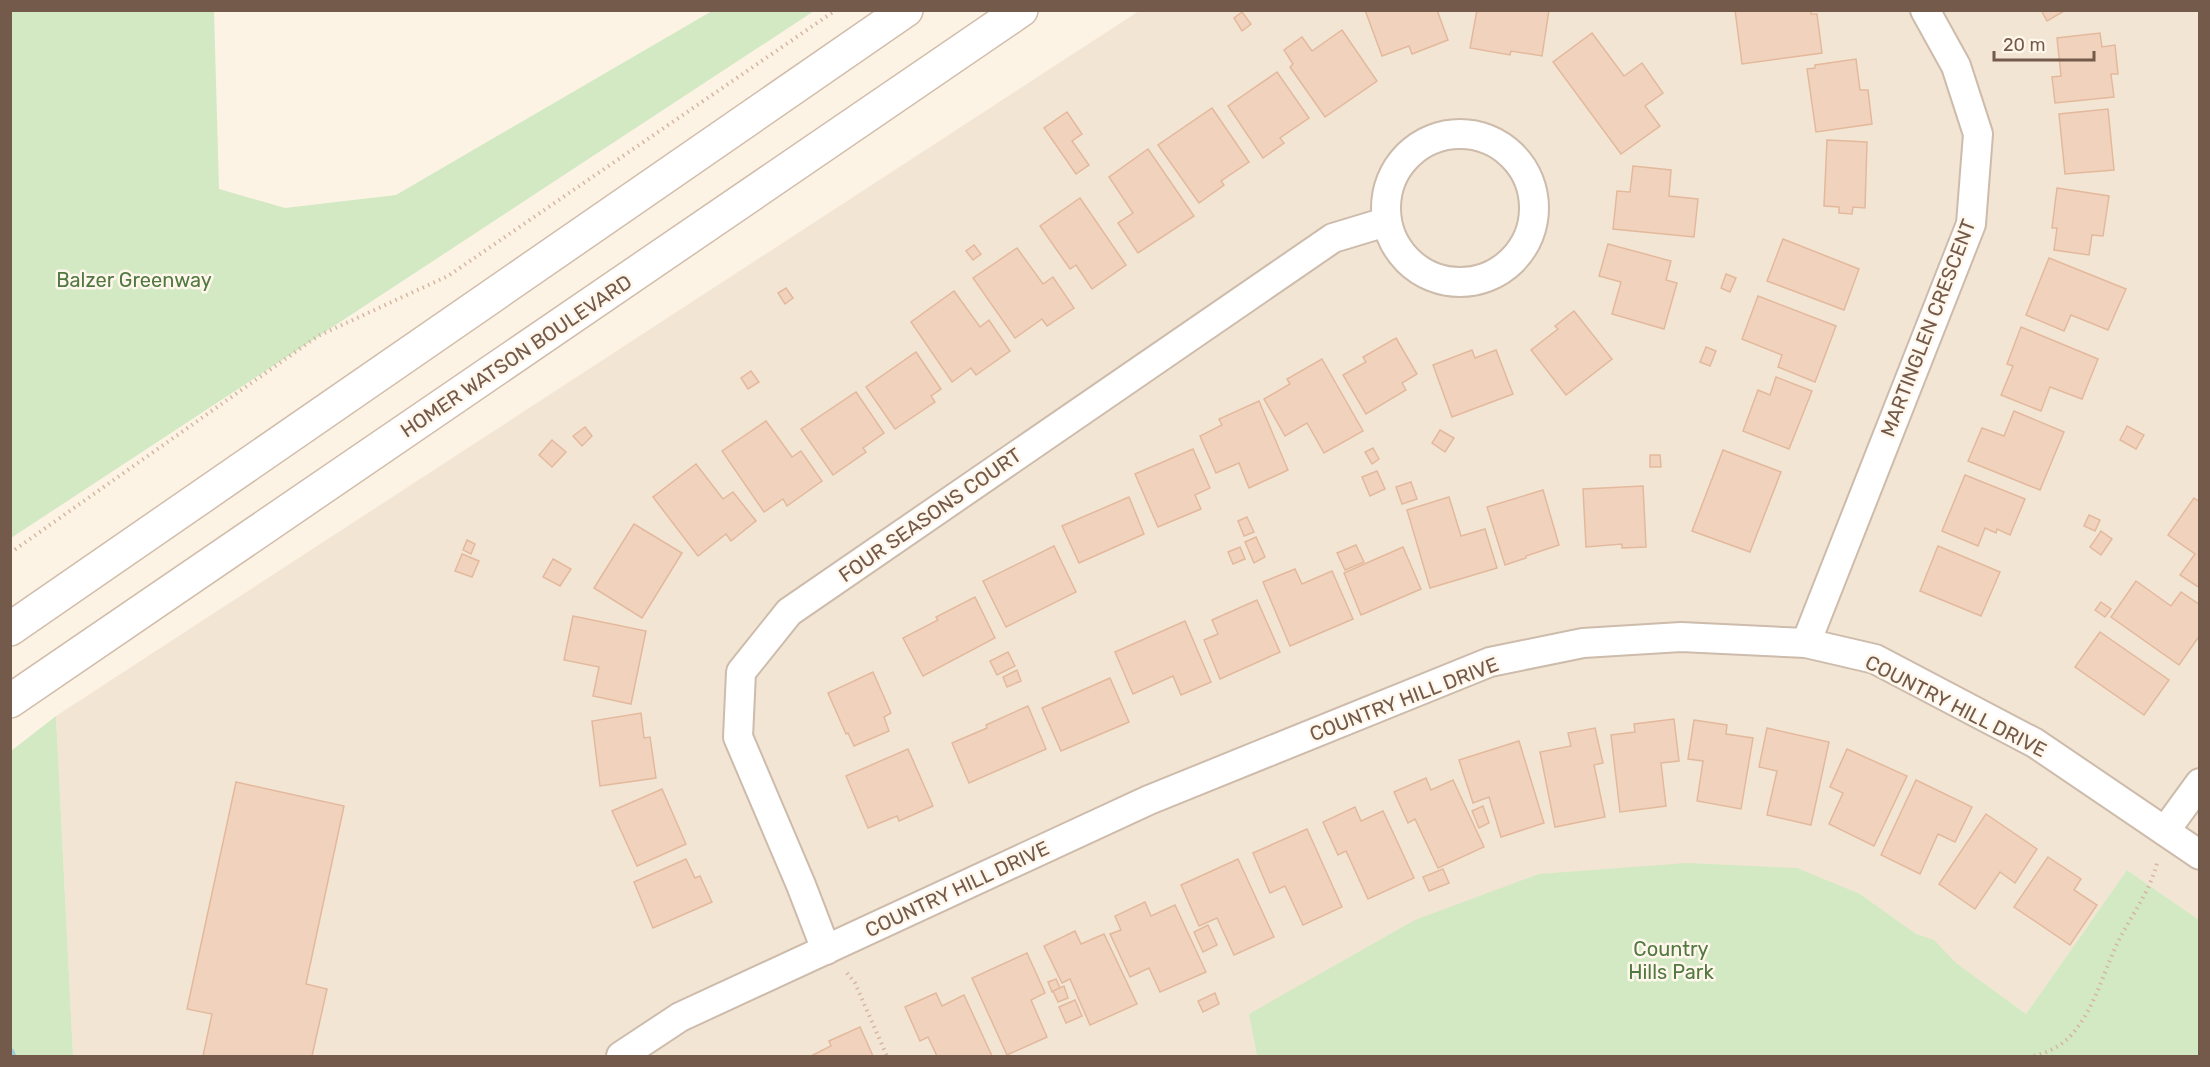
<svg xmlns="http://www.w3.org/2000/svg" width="2210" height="1067" font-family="Rubik,sans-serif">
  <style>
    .residential { fill: #f3e5d3 }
    .green { fill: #d2e9c3 }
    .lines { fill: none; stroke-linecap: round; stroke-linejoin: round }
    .stream { stroke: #a0cdd7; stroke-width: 10 }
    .building { fill: #f1d2bd; stroke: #e3b99d; stroke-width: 1.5 }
    .minor-casing { stroke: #cdbbab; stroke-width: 32 }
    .secondary-casing { stroke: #d2bdab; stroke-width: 36 }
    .path { stroke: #d6b6a0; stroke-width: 4; stroke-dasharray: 1.5 4.5; stroke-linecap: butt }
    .minor { stroke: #fff; stroke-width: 28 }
    .secondary { stroke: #fff; stroke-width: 33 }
    .labels { text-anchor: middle; stroke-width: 5; stroke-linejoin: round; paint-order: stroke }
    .park-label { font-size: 20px; fill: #527942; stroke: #fff7eb }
    .street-label { font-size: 20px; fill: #745a4a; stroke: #fff7eb }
  </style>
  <rect width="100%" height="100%" fill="#fcf3e5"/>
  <!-- residential -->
  <polygon class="residential" points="1139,11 2199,11 2199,920 2127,870 2026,1014 1860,894 1249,1013 1257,1056 73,1056 56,716"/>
  <!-- green -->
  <g class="green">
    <polygon points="10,11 214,11 219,189 285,208 396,195 712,11 814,11 11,538"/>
    <polygon points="56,716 73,1056 11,1056 11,751"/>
    <polygon points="1687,863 1797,868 1860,894 1916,934 1934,940 1956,963 2026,1014 2127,870 2199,920 2199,1056 1257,1056 1249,1014 1415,920 1539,874"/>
  </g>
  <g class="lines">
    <!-- stream -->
    <polyline class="stream" points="10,1053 11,1056"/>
  </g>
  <!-- building -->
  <g class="building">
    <polygon points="1365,10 1437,10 1448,40 1412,54 1409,46 1382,56"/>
    <polygon points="1477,10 1549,10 1542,56 1511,51 1510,55 1470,48"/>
    <polygon points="1735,10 1811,10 1811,14 1817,14 1822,53 1742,64"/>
    <polygon points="2041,10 2066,10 2047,21"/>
    <polygon points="1242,12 1251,24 1242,31 1234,18"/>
    <polygon points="1342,30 1377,81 1325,117 1290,67 1293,64 1284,50 1302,37 1312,51"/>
    <polygon points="1592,33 1624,76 1642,63 1663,93 1645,106 1660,126 1621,154 1553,62"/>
    <polygon points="2100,33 2102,47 2115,45 2118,74 2111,74 2114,97 2055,103 2052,77 2061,76 2057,38"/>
    <polygon points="1856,59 1860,90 1868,90 1872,124 1816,132 1807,69 1815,68 1815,65"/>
    <polygon points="1277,72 1309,118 1280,138 1284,143 1263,158 1228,106"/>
    <polygon points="1212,108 1249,162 1221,181 1224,185 1199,203 1158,145"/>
    <polygon points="2108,109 2114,170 2065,174 2059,114"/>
    <polygon points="1067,112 1082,134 1072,141 1089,165 1076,174 1044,128"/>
    <polygon points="1827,140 1867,142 1865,208 1853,207 1852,214 1839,213 1839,207 1824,206"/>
    <polygon points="1148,149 1194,216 1138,253 1118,223 1133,213 1109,177"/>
    <polygon points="1633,166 1671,170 1669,196 1698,199 1694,237 1613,229 1617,191 1630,192"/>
    <polygon points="2057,188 2109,196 2103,236 2092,235 2089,255 2054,250 2057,228 2052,228"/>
    <polygon points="1080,198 1126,265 1092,289 1076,265 1070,269 1040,226"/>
    <polygon points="1783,239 1859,269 1844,310 1767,281"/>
    <polygon points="1608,244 1671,261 1666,280 1677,283 1664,329 1612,314 1621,282 1599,276"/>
    <polygon points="974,245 981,254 973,260 966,251"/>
    <polygon points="1017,248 1043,284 1053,277 1074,308 1047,326 1042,319 1015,338 973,278"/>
    <polygon points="2049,258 2126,289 2108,330 2071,315 2064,331 2026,315"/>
    <polygon points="1726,274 1736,278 1730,292 1721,288"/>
    <polygon points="786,288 793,298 785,304 778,293"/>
    <polygon points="954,291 980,327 989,320 1010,351 976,375 971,368 952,382 911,322"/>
    <polygon points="1758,296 1836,326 1815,382 1778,367 1782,355 1742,339"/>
    <polygon points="1574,311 1612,359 1566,395 1531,350 1558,329 1555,326"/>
    <polygon points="2021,327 2098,359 2082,399 2050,387 2041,411 2001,395 2013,366 2007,364"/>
    <polygon points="1396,338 1417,374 1402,383 1406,390 1366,414 1343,375 1366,362 1363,357"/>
    <polygon points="1706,347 1716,351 1710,366 1700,362"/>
    <polygon points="1472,350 1475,358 1496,350 1513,394 1452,417 1433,365"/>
    <polygon points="916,352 941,389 931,396 935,402 895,429 866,387"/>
    <polygon points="1322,359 1363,431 1324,453 1307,423 1285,436 1264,399 1290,384 1287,379"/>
    <polygon points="751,371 759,382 748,389 741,378"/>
    <polygon points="1776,377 1812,391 1789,449 1743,431 1758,390 1770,395"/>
    <polygon points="856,392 884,433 863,448 866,452 833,475 801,429"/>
    <polygon points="1259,401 1288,470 1249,488 1239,463 1216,473 1200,436 1222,425 1219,419"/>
    <polygon points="2014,411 2064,432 2040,490 1968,461 1982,428 2004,436"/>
    <polygon points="766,421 792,457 801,451 822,481 787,506 783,499 764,512 722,451"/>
    <polygon points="2127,426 2144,435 2136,449 2120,440"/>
    <polygon points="585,427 592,436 582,446 573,436"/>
    <polygon points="1440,430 1454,438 1445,452 1432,443"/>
    <polygon points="552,440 566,452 552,467 539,455"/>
    <polygon points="1373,448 1379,459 1372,464 1365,452"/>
    <polygon points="1193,449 1210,488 1195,495 1201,509 1158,527 1135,474"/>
    <polygon points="1723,450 1781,472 1750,552 1692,531"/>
    <polygon points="1650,455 1660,455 1661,467 1650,467"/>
    <polygon points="696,464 723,499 733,492 756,521 731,541 726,534 698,556 653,497"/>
    <polygon points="1377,471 1385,489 1370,496 1362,477"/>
    <polygon points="1965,475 2025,499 2010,535 1997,529 1996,533 1985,528 1978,546 1942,531"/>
    <polygon points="1411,482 1417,499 1402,504 1396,487"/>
    <polygon points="1643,486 1646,547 1622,548 1622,544 1586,547 1583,489"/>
    <polygon points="1543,490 1559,545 1526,556 1526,558 1505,565 1487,507"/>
    <polygon points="1129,497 1144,534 1079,563 1062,526"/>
    <polygon points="1449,497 1461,536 1485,529 1497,568 1430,588 1407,510"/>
    <polygon points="2194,498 2200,502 2200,588 2180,575 2195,554 2168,535"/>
    <polygon points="2089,515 2100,520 2095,531 2084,526"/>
    <polygon points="1247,517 1254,532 1244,536 1238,521"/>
    <polygon points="634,524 682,553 642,618 594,588"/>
    <polygon points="2101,531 2112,539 2101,555 2090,547"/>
    <polygon points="1256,537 1265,557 1254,563 1245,542"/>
    <polygon points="467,540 475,544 471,554 463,550"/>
    <polygon points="1356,545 1364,562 1345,570 1337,553"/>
    <polygon points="1054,546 1076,592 1006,627 983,581"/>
    <polygon points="1938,546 2000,572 1981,616 1920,591"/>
    <polygon points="1240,547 1245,559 1233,564 1228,552"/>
    <polygon points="1403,547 1421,589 1361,615 1344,573"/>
    <polygon points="462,554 479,561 472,577 455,571"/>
    <polygon points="553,559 571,569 560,586 543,577"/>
    <polygon points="1295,569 1302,584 1332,571 1353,619 1290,646 1263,582"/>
    <polygon points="2136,581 2171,606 2181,592 2200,605 2200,635 2179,665 2111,617"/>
    <polygon points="975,597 995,638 923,676 903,638 938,620 936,617"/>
    <polygon points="1257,600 1280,652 1220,679 1204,640 1218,634 1212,620"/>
    <polygon points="2101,602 2111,609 2105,617 2095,610"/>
    <polygon points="573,616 646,631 631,704 593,696 599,667 564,660"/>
    <polygon points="1185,621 1211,682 1181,695 1173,676 1133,694 1115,652"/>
    <polygon points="2100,632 2169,680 2144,715 2075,667"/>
    <polygon points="1008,652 1015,666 997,675 990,661"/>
    <polygon points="1017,670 1021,681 1007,687 1003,677"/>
    <polygon points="873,672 891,713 884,717 889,731 854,746 848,733 846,734 828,693"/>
    <polygon points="1110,678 1129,722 1061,751 1042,708"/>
    <polygon points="1028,706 1046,749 969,783 952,743 987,728 986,725"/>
    <polygon points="641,713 644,738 650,737 656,778 600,786 592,721"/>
    <polygon points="1674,719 1679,761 1661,763 1666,806 1620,812 1611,735 1635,732 1634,724"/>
    <polygon points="1694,720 1727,725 1726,734 1753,738 1741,809 1697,801 1703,761 1688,759"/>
    <polygon points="1595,728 1603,763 1594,765 1605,817 1555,827 1540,752 1571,746 1568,733"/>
    <polygon points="1767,728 1829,742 1811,825 1767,815 1777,771 1759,767"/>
    <polygon points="1519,741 1544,823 1501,837 1489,797 1473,803 1459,760"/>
    <polygon points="908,749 933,806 899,821 897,816 868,828 846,776"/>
    <polygon points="1847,749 1907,776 1874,846 1829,824 1843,793 1830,787"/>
    <polygon points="1426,778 1431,790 1453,780 1484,847 1438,868 1415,819 1408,823 1394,792"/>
    <polygon points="1916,780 1972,807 1955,842 1938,834 1920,874 1881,855"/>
    <polygon points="236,782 344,806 306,984 327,989 312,1056 203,1056 212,1014 187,1009"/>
    <polygon points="662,789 686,844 637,866 612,811"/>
    <polygon points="1483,806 1489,823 1479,828 1472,811"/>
    <polygon points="1355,807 1361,821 1383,811 1414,878 1368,899 1346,851 1338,855 1323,822"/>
    <polygon points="1986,814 2037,849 2015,883 2000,872 1975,909 1939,884"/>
    <polygon points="1307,829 1342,907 1303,925 1285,886 1270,893 1253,853"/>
    <polygon points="2048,857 2081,879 2074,890 2097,905 2070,945 2014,907"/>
    <polygon points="686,859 695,878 700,876 712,902 653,928 634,882"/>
    <polygon points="1238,859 1274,937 1234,955 1217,918 1199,926 1181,885"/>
    <polygon points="1443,869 1449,883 1429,891 1423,877"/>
    <polygon points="1145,902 1151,916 1175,905 1206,972 1160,992 1149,968 1130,977 1110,934 1121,930 1115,916"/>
    <polygon points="1208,925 1217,945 1203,952 1194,932"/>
    <polygon points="1075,931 1081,944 1104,934 1137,1004 1090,1025 1070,979 1062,983 1044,946"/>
    <polygon points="1027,953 1045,993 1031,1000 1047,1037 1007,1055 972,978"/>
    <polygon points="1056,979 1060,988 1052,992 1048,982"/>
    <polygon points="1064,986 1068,998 1058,1002 1053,991"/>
    <polygon points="936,993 942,1006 964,995 992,1056 937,1056 928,1037 920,1041 905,1007"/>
    <polygon points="1215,993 1219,1004 1203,1012 1198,1001"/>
    <polygon points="1075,1000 1082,1016 1066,1023 1059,1007"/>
    <polygon points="860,1027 873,1056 811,1056 831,1046 829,1041"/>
  </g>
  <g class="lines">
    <defs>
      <g id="minor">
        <circle cx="1460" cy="208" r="74"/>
        <polyline points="1806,643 1971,224 1978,134 1956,66 1925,10"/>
        <polyline points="2165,831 2200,783"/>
        <polyline points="826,950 801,885 738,737 741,672 789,612 1333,238 1386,222"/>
        <polyline points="621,1056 680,1017 1149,800 1490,662 1583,643 1681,637 1806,643 1875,659 2035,743 2200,855"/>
      </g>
      <g id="secondary">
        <polyline points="10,629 906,10"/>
        <polyline points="10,701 1021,10"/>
      </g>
    </defs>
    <!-- minor casing -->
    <use href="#minor" class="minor-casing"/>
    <!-- secondary casing -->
    <use href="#secondary" class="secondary-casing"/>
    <!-- path -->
    <g class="path">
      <polyline points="10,553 318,336 448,276 836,10"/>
      <polyline points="847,973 855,983 887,1056"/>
      <path d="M2034 1056C2049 1052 2062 1046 2073 1033 2096 1006 2104 969 2120 938 2133 913 2150 891 2157 863"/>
    </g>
    <!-- minor -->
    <use href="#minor" class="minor"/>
    <!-- secondary -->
    <use href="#secondary" class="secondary"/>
  </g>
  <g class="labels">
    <!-- park labels -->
    <g class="park-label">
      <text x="134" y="287">Balzer Greenway</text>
      <text x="1671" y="956">Country<tspan x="1671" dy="23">Hills Park</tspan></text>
    </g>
    <!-- street labels -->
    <g class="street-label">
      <text transform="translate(1928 328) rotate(-69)" y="7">MARTINGLEN CRESCENT</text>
      <text transform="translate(516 356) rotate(-34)" y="7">HOMER WATSON BOULEVARD</text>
      <text transform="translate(930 515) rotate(-35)" y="7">FOUR SEASONS COURT</text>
      <text transform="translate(1404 699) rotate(-21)" y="7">COUNTRY HILL DRIVE</text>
      <text transform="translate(1956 706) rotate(27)" y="7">COUNTRY HILL DRIVE</text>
      <text transform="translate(957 889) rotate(-25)" y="7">COUNTRY HILL DRIVE</text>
    </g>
  </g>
  <!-- border -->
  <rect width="2210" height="1067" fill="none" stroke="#745a4a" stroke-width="24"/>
  <!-- scale -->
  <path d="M1994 51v9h100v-9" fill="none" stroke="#745a4a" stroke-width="3"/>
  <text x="2003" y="51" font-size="18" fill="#745a4a" stroke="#fff7eb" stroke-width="4.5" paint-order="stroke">20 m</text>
</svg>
